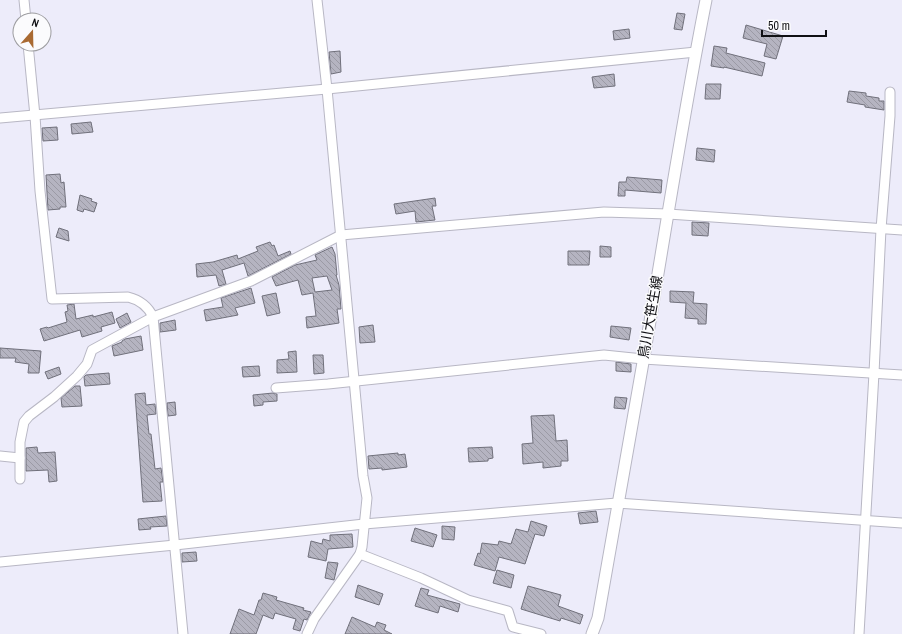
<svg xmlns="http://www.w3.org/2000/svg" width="902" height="634" font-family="'Archivo Narrow','Noto Sans JP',sans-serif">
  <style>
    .building { fill: url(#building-back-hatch); stroke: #70707b; fill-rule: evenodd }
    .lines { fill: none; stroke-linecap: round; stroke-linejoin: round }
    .minor-casing { stroke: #b8b7c4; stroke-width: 11 }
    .tertiary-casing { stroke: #b8b7c4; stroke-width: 13 }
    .minor { stroke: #fff; stroke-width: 9 }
    .tertiary { stroke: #fff; stroke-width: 11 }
    .labels { text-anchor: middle; stroke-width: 3; stroke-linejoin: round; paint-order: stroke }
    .street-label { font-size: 14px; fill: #101014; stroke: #fbfbfd }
  </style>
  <defs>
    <pattern id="building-back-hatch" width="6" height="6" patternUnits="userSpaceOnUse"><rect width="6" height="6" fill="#b5b4c1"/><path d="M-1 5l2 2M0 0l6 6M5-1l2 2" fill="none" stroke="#9b9aa5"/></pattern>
  </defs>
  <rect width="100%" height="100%" fill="#edecfa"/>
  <!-- building -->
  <g class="building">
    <polygon points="677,13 685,14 682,30 674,29"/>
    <polygon points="746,25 783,36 776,59 764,56 767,44 743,38"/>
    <polygon points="629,29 630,38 614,40 613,31"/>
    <polygon points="714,46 727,48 726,53 765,63 762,76 724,67 724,68 711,66"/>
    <polygon points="340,51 341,72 331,74 329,52"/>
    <polygon points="614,74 615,86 594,88 592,77"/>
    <polygon points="706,84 721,84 720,99 705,99"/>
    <polygon points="849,91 866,93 866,96 879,98 879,101 884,101 884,110 865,107 865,105 847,102"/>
    <polygon points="91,122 93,132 72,134 71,124"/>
    <polygon points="57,127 58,140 43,141 42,128"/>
    <polygon points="697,148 715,150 714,162 696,160"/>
    <polygon points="60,174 61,183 64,182 66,207 60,207 60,209 48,210 46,175"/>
    <polygon points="627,177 662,180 661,193 625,190 625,196 618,196 619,182 626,182"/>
    <polygon points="80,195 92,199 91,201 97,203 94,212 84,209 83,212 77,210"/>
    <polygon points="435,198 436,206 432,206 435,220 416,222 415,211 396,214 394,204"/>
    <polygon points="692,222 709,223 708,236 692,235"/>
    <polygon points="59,228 68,231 69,241 56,237"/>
    <polygon points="270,242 272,246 274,245 278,256 290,251 291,254 248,276 244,263 222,270 226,284 219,286 216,275 197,277 196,264 213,262 237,255 238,259 258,251 256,247"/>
    <polygon points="600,246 611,247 611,257 600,257"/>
    <path d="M332 247 335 254 337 275H336L339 285 341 309H337L339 323 307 328 306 317 316 316 313 293 302 295 298 280 276 286 272 277 295 265 317 260 315 255ZM327 276 332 290 315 292 312 278Z"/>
    <polygon points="568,251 590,251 589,265 568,265"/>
    <polygon points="251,288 255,303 235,308 238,315 206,321 204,310 223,307 221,298"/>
    <polygon points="670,291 694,292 693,303 707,304 706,324 698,324 698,319 685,318 686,303 670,302"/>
    <polygon points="276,293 280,313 267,316 262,296"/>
    <polygon points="74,304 76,319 93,315 93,317 112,312 115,323 101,327 102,331 82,337 80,330 44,341 40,329 47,327 48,328 67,322 65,312 68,311 67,305"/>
    <polygon points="127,313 131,322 120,328 116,319"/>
    <polygon points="175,320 176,330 160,332 160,323"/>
    <polygon points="373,325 375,342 360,343 359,327"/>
    <polygon points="611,326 631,328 629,340 610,337"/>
    <polygon points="141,336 143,350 114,356 112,346 122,342 122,341 125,339"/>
    <polygon points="0,348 41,351 39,373 28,373 29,364 15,362 16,358 0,358"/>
    <polygon points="296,351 297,372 277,373 277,360 289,359 288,352"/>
    <polygon points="313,355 323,355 324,373 314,374"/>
    <polygon points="616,362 631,364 631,372 616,371"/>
    <polygon points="259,366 260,376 243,377 242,367"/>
    <polygon points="59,367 61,374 48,379 45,372"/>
    <polygon points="109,373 110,384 85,386 84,377 86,375"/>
    <polygon points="75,386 80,386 82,406 62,407 61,398"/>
    <polygon points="145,393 146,405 155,404 156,414 147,415 149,434 151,434 155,469 161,468 163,482 160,482 162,501 143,502 135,394"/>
    <polygon points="273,393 277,394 277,401 263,402 263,405 254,406 253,395"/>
    <polygon points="615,397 627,398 625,409 614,408"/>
    <polygon points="175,402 176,415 168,416 167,403"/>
    <polygon points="554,415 556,441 567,440 568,461 561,461 561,466 543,468 543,462 523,464 522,444 533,443 531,416"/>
    <polygon points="37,447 38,453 55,452 57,481 49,482 48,470 26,471 26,448"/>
    <polygon points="492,447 493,458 488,459 488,461 469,462 468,448"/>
    <polygon points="398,453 398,455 405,454 407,467 382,470 382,468 369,469 368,456"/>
    <polygon points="596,511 598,522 580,524 578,513"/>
    <polygon points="166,516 167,526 150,527 151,529 139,530 138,519"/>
    <polygon points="531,521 547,526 544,536 535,534 525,564 499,557 495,571 474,565 478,553 480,554 482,543 498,545 499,541 511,544 516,529 528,532"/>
    <polygon points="442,526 455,527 454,540 442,539"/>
    <polygon points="415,528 437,535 433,547 411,541"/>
    <polygon points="352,534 353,547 328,549 326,561 308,557 311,541 322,544 323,539 330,541 330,535"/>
    <polygon points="196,552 197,561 182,562 182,553"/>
    <polygon points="328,562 338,563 334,580 325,578"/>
    <polygon points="497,570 514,575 511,588 493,583"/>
    <polygon points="358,585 383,594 379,605 355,597"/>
    <polygon points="528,586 561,595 558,606 583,615 580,624 561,618 560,621 521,609"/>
    <polygon points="421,588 429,590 427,595 460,604 458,612 440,606 438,613 415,606"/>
    <polygon points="263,593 277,597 276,600 304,608 303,610 311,612 307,620 304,619 300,631 293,629 296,619 275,613 273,619 263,615 256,634 230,634 239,609 254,615 259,600 261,600"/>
    <polygon points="352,617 375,627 377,622 386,625 384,630 392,634 345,634"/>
  </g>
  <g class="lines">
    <defs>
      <g id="minor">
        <polyline points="24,0 26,20"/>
        <path d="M28 44 35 116 40 191 52 299 128 297C140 300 148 306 153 317L183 634"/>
        <polyline points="0,118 327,89 696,52"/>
        <polyline points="276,388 328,384 604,355 643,359 902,375"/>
        <polyline points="0,456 20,458"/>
        <polyline points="20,479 20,442 24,422 29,416 54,397 77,376 87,364 92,350 153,317 251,281 341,235 604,212 668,214 902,230"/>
        <polyline points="360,554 421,578 468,600 508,611 513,627 541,634"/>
        <polyline points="0,562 175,545 364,524 617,503 902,523"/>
        <polyline points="307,634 314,619 360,554 362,547 367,498 363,476 327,89 317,0"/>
        <polyline points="859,634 874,373 881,229 890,116 890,92"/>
      </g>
      <path id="tertiary" d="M592 634 598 618C613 529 630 440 645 351 665 234 683 116 706 0"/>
    </defs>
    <!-- minor casing -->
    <use href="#minor" class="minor-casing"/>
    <!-- tertiary casing -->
    <use href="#tertiary" class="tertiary-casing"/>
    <!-- minor -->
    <use href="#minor" class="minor"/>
    <!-- tertiary -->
    <use href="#tertiary" class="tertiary"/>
  </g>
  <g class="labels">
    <!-- street labels -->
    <g class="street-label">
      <text transform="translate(650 317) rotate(-80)" y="5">鳥川大笹生線</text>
    </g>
  </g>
  <!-- north arrow -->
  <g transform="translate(32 32) rotate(20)"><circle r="19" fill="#fbfbfd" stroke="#9d9da0"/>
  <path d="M0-3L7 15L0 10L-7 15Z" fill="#a96a32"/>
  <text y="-6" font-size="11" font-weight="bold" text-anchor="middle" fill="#101014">N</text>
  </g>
  <!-- scale -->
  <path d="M762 30v6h64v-6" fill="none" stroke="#101014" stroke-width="2"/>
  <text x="768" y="30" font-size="12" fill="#101014" stroke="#fbfbfd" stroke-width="3" paint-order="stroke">50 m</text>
</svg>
